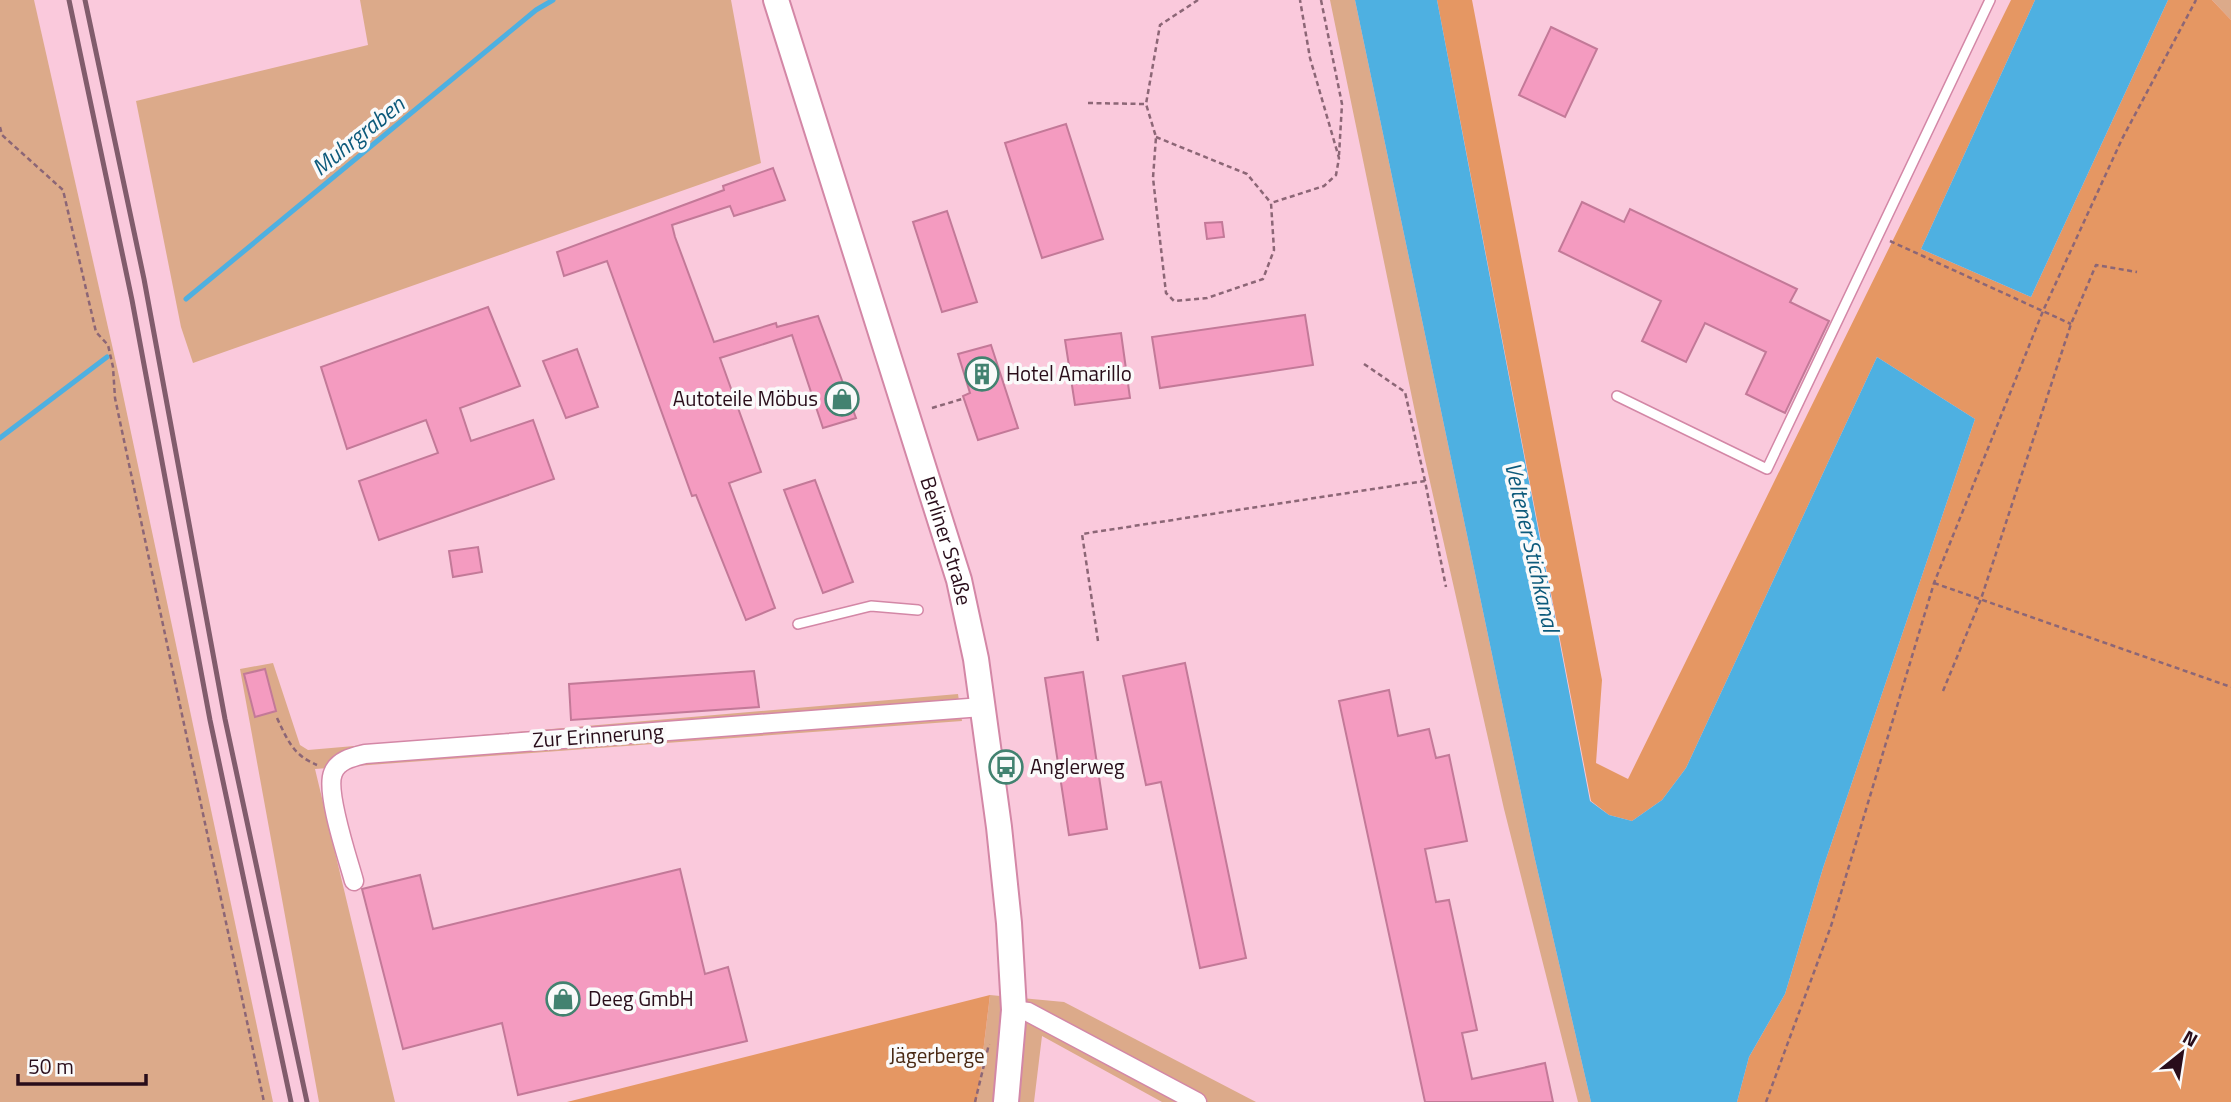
<svg xmlns="http://www.w3.org/2000/svg" width="2231" height="1102" font-family="'Titillium Web',sans-serif">
  <style>
    .green { fill: #dcaa8a }
    .forest { fill: #e59763 }
    .water { fill: #4eb0e1 }
    .lines { fill: none; stroke-linecap: round; stroke-linejoin: round }
    .stream { stroke: #4eb0e1; stroke-width: 5 }
    .building { fill: #f49bc0; stroke: #c37998; stroke-width: 2 }
    .service-casing { stroke: #d387a6; stroke-width: 12 }
    .minor-casing { stroke: #d387a6; stroke-width: 21 }
    .secondary-casing { stroke: #d387a6; stroke-width: 28 }
    .path { stroke: #8c6676; stroke-width: 2.5; stroke-dasharray: 5 3.5; stroke-linecap: butt }
    .service { stroke: #fff; stroke-width: 9 }
    .minor { stroke: #fff; stroke-width: 18 }
    .secondary { stroke: #fff; stroke-width: 24 }
    .rail { stroke: #815c6c; stroke-width: 5 }
    .labels { text-anchor: middle; stroke-width: 7; stroke-linejoin: round; paint-order: stroke }
    .poi-label { font-size: 21px; fill: #290d1a; stroke: #fafafa; text-anchor: start }
    .street-label { font-size: 21px; fill: #290d1a; stroke: #fafafa }
    .park-label { font-size: 21px; fill: #492913; stroke: #fafafa }
    .water-label { font-size: 23px; font-style: italic; fill: #0c5a7b; stroke: #fafafa }
  </style>
  <rect width="100%" height="100%" fill="#fac9dc"/>
  <!-- green -->
  <g class="green">
    <polygon points="0,0 34,0 119,376 273,1102 0,1102"/>
    <polygon points="360,0 731,0 761,163 193,363 181,327 136,101 368,45"/>
    <polygon points="1330,0 1355,0 1534,855 1591,1102 1578,1102 1504,809 1423,451"/>
    <polygon points="2212,0 2231,0 2231,20"/>
    <polygon points="273,663 300,745 308,750 958,694 962,721 315,769 395,1102 319,1102 240,669"/>
    <polygon points="990,995 1064,1002 1256,1102 1162,1102 1042,1036 1034,1102 977,1102"/>
  </g>
  <!-- forest -->
  <g class="forest">
    <polygon points="1437,0 1472,0 1602,680 1596,763 1628,779 2011,0 2035,0 1921,249 2031,297 2168,0 2212,0 2231,20 2231,1102 1737,1102 1749,1057 1785,994 1823,868 1975,419 1877,357 1686,768 1662,800 1632,821 1609,815 1591,801"/>
    <polygon points="990,995 977,1102 567,1102"/>
  </g>
  <!-- water -->
  <g class="water">
    <polygon points="1355,0 1437,0 1590,801 1609,815 1632,821 1662,800 1686,768 1877,357 1975,419 1823,868 1785,994 1749,1057 1737,1102 1591,1102 1534,855"/>
    <polygon points="2035,0 2168,0 2031,297 1921,249"/>
  </g>
  <g class="lines">
    <!-- stream -->
    <g class="stream">
      <polyline points="186,299 536,10 553,0"/>
      <polyline points="0,438 107,357"/>
    </g>
  </g>
  <!-- building -->
  <g class="building">
    <polygon points="1551,27 1597,49 1565,117 1519,95"/>
    <polygon points="1066,124 1103,239 1042,258 1005,143"/>
    <polygon points="773,168 785,200 734,216 730,206 672,225 675,237 714,342 776,323 777,327 818,316 856,418 823,428 792,335 720,358 761,472 729,483 775,608 746,620 696,495 692,496 607,261 564,276 557,252 724,190 723,186"/>
    <polygon points="1582,202 1624,222 1630,209 1797,289 1790,302 1829,321 1785,413 1746,394 1766,352 1705,323 1686,362 1642,341 1661,301 1559,251"/>
    <polygon points="947,211 977,302 942,312 913,222"/>
    <polygon points="1222,222 1224,237 1207,239 1205,223"/>
    <polygon points="488,307 520,386 460,408 471,441 533,420 554,479 379,540 359,481 438,453 426,420 347,449 321,367"/>
    <polygon points="1305,315 1313,365 1160,388 1152,337"/>
    <polygon points="1121,333 1130,398 1075,405 1065,340"/>
    <polygon points="991,345 1018,428 978,440 963,396 970,393 958,354"/>
    <polygon points="577,349 598,407 566,418 543,361"/>
    <polygon points="815,480 853,582 823,593 784,490"/>
    <polygon points="478,547 482,572 453,577 449,551"/>
    <polygon points="1185,663 1246,958 1200,968 1161,782 1146,785 1123,676"/>
    <polygon points="265,669 276,711 255,717 244,674"/>
    <polygon points="754,671 759,707 571,720 569,684"/>
    <polygon points="1083,672 1107,829 1069,835 1045,678"/>
    <polygon points="1389,690 1398,736 1429,729 1436,758 1449,755 1467,841 1425,849 1436,902 1449,900 1477,1030 1462,1033 1472,1079 1545,1063 1553,1102 1425,1102 1339,701"/>
    <polygon points="680,869 705,974 728,967 747,1041 518,1095 502,1023 403,1049 362,889 420,875 433,929"/>
  </g>
  <g class="lines">
    <defs>
      <g id="service">
        <polyline points="1617,396 1767,469 1990,0"/>
        <polyline points="798,624 871,606 918,610"/>
      </g>
      <g id="minor">
        <path d="M354 881C348 859 325 792 333 773 338 760 353 757 365 754L982 707"/>
        <polyline points="1014,1010 1028,1012 1197,1102"/>
      </g>
      <g id="secondary">
        <path id="s1" d="M776 0 959 580 976 659 999 827 1009 923 1014 1010 1006 1102"/>
      </g>
    </defs>
    <!-- service casing -->
    <use href="#service" class="service-casing"/>
    <!-- minor casing -->
    <use href="#minor" class="minor-casing"/>
    <!-- secondary casing -->
    <use href="#secondary" class="secondary-casing"/>
    <!-- path -->
    <g class="path">
      <polyline points="1198,0 1160,25 1146,104 1156,137 1153,178 1166,293 1174,301 1207,298 1263,279 1274,250 1271,203 1324,186 1336,175 1339,158 1310,58 1300,0"/>
      <polyline points="1321,0 1342,104 1339,155"/>
      <polyline points="1088,103 1144,104"/>
      <polyline points="0,127 2,135 63,190 96,332 108,345 113,367 115,398 264,1102"/>
      <polyline points="1156,137 1247,174 1271,203"/>
      <polyline points="1890,241 2071,324"/>
      <polyline points="1364,364 1405,392 1425,481"/>
      <polyline points="932,408 962,399"/>
      <polyline points="1934,583 2231,687"/>
      <polyline points="1098,641 1082,534 1425,481 1446,587"/>
      <polyline points="1943,691 1981,599 2071,324 2096,265 2137,272"/>
      <path d="M277 718C288 741 293 755 317 765"/>
      <polyline points="975,1102 989,1044"/>
      <polyline points="1766,1102 1831,926 1934,583 2043,311 2122,139 2196,0"/>
    </g>
    <!-- service -->
    <use href="#service" class="service"/>
    <!-- minor -->
    <use href="#minor" class="minor"/>
    <!-- secondary -->
    <use href="#secondary" class="secondary"/>
    <!-- rail -->
    <g class="rail">
      <polyline points="69,0 132,300 210,720 291,1102"/>
      <polyline points="85,0 144,279 225,719 307,1102"/>
    </g>
  </g>
  <!-- icons -->
  <defs>
    <symbol id="building-ring" viewBox="-11 -11 22 22"><circle r="9.5" fill="#fafafa" stroke="#428270" stroke-width="1.5"/><path d="M-4-6H4V6H1V3H-1V6H-4ZM-2.5-4.3h1.7v1.8h-1.7ZM.8-4.3h1.7v1.8H.8ZM-2.5-1h1.7V.8h-1.7ZM.8-1h1.7V.8H.8Z" fill="#428270"/></symbol>
    <symbol id="shop-ring" viewBox="-11 -11 22 22"><circle r="9.5" fill="#fafafa" stroke="#428270" stroke-width="1.5"/><path d="M-5-2.5h2.3a2.7 3.5 0 0 1 5.4 0H5L5.5 6h-11ZM-1.5-2.5h3a1.5 2.3 0 0 0-3 0Z" fill="#428270"/></symbol>
    <symbol id="bus-ring" viewBox="-11 -11 22 22"><circle r="9.5" fill="#fafafa" stroke="#428270" stroke-width="1.5"/><path d="M-5-6H5V4H4V6H2V4H-2V6H-4V4H-5ZM-3.5-4V0h7V-4ZM-3.5 1.2v1.5H-2V1.2ZM2 1.2v1.5H3.5V1.2Z" fill="#428270"/></symbol>
  </defs>
  <g fill-rule="evenodd">
    <use href="#building-ring" x="963" y="355" width="38" height="38"/>
    <use href="#shop-ring" x="823" y="380" width="38" height="38"/>
    <use href="#bus-ring" x="987" y="748" width="38" height="38"/>
    <use href="#shop-ring" x="544" y="980" width="38" height="38"/>
  </g>
  <g class="labels">
    <!-- poi labels -->
    <g class="poi-label">
      <text x="1006" y="381">Hotel Amarillo</text>
      <text x="818" y="406" text-anchor="end">Autoteile Möbus</text>
      <text x="1030" y="774">Anglerweg</text>
      <text x="588" y="1006">Deeg GmbH</text>
    </g>
    <!-- street labels -->
    <g class="street-label">
      <text dy="7" stroke="none"><textPath href="#s1" startOffset="567">Berliner Straße</textPath></text>
      <text transform="translate(598 736) rotate(-4)" y="7">Zur Erinnerung</text>
    </g>
    <!-- park labels -->
    <g class="park-label">
      <text x="937" y="1063">Jägerberge</text>
    </g>
    <!-- water labels -->
    <g class="water-label">
      <text transform="translate(358 136) rotate(-39)" y="8">Muhrgraben</text>
      <text transform="translate(1532 547) rotate(77)" y="8">Veltener Stichkanal</text>
    </g>
  </g>
  <!-- north arrow -->
  <g transform="translate(2182 1053) rotate(30)" stroke="#fafafa" stroke-width="5" paint-order="stroke">
  <path d="M0-5L12 26L0 18L-12 26Z" fill="#290d1a"/>
  <text y="-10" font-size="19" font-weight="bold" text-anchor="middle" fill="#290d1a">N</text>
  </g>
  <!-- scale -->
  <path d="M18 1074v10h128v-10" fill="none" stroke="#290d1a" stroke-width="3.5"/>
  <text x="28" y="1074" font-size="21" fill="#290d1a" stroke="#fafafa" stroke-width="5" paint-order="stroke">50 m</text>
</svg>
